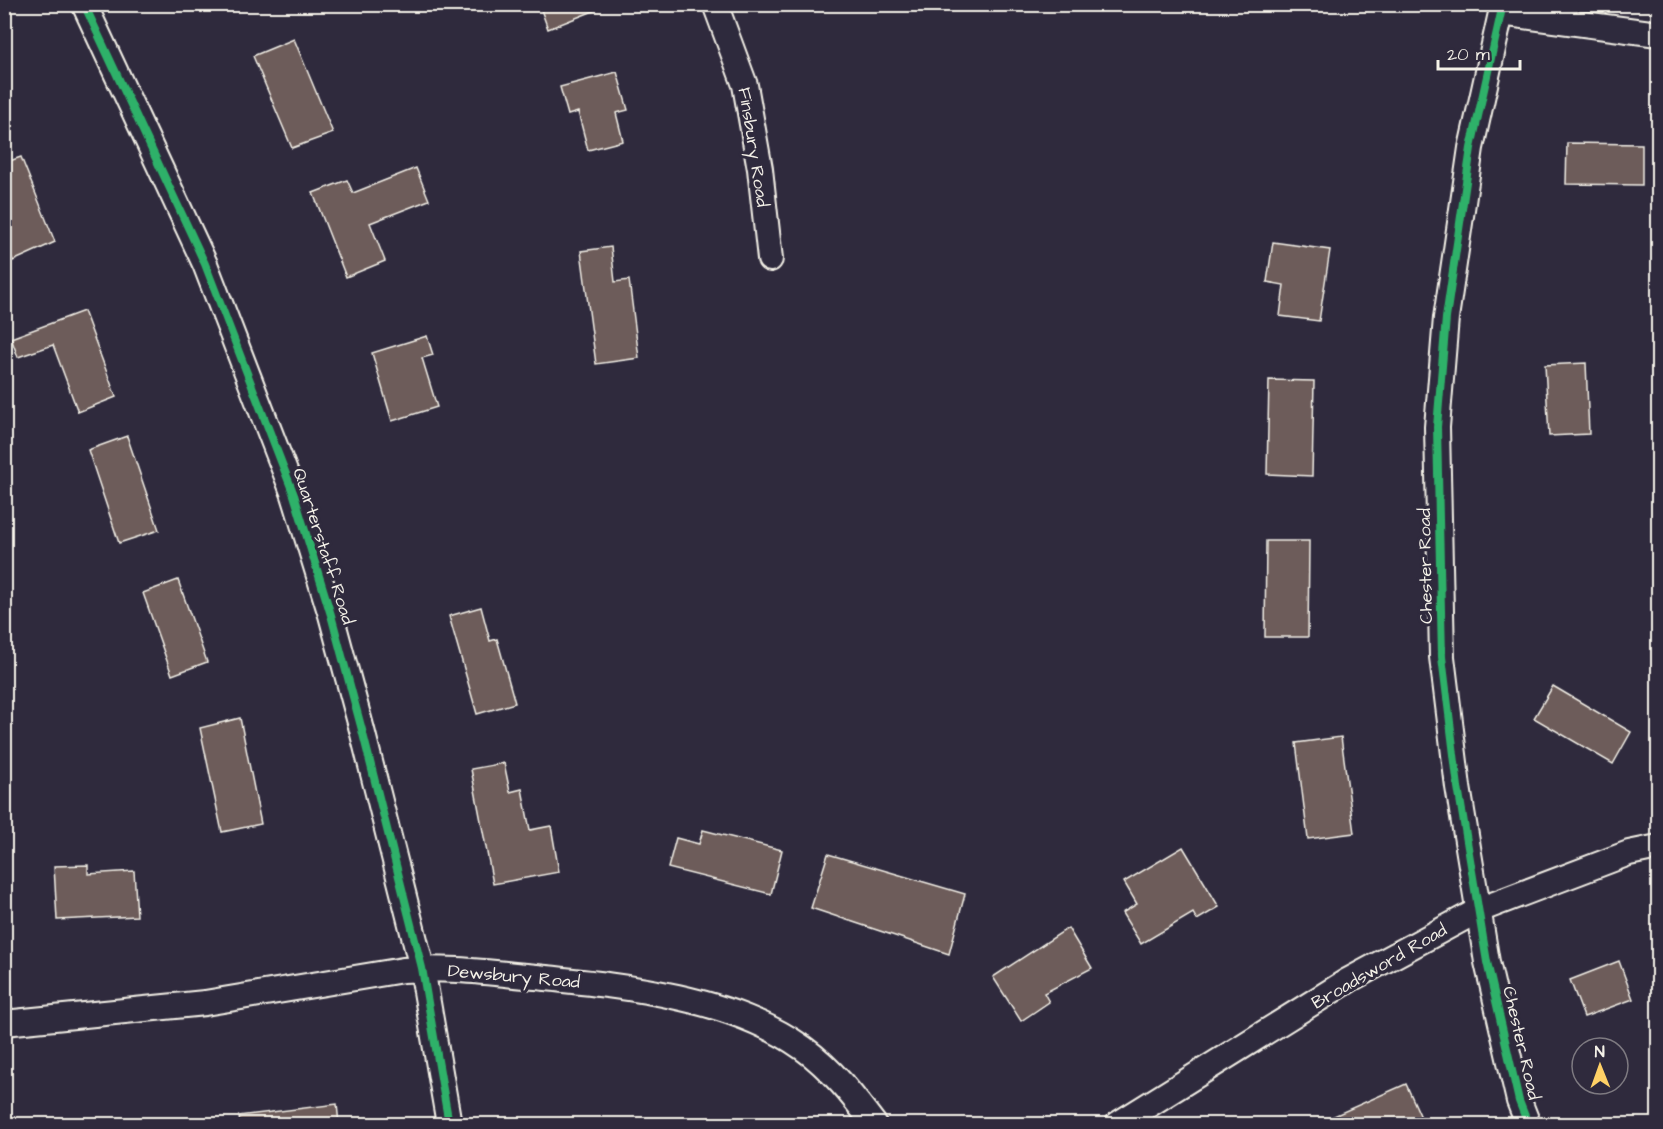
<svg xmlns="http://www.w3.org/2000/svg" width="1663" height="1129" font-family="'Architects Daughter',sans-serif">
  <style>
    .building { fill: #6d5b5a; stroke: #f4f1e8; stroke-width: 1.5 }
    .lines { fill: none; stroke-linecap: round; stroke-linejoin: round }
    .street-casing { stroke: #f4f1e8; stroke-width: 28 }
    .street { stroke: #2f2a3d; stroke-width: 24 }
    .cycleway-casing { stroke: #2f2a3d; stroke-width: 11 }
    .cycleway { stroke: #2db169; stroke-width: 8 }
    .labels { text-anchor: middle; stroke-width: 6; stroke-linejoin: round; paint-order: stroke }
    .street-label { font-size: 18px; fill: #f4f1e8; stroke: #2f2a3d }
  </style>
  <rect width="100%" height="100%" fill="#2f2a3d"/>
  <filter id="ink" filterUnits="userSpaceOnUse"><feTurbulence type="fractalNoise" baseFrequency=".0167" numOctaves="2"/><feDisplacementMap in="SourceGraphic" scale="12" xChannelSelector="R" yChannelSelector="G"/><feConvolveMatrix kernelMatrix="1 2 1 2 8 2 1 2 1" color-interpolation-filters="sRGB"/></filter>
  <g filter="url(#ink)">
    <!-- building -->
    <g class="building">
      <polygon points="539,4 594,4 596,10 548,29"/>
      <polygon points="294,39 333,133 292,148 253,56"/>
      <polygon points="617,72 628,110 616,113 623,141 588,150 578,112 568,115 560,87"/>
      <polygon points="1567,143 1642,144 1642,185 1566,184"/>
      <polygon points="21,157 55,242 13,261 4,239 4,163"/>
      <polygon points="416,168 429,200 370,223 385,261 346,277 313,193 347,180 353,193"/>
      <polygon points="1273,242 1330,250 1319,321 1280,316 1284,285 1267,282"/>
      <polygon points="611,247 615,282 629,280 639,358 596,364 581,251"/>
      <polygon points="84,311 116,397 78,412 53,345 18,357 11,338"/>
      <polygon points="427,336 433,355 422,358 437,407 392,421 372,353"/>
      <polygon points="1586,363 1589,434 1549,436 1545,365"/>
      <polygon points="1269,380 1314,381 1312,476 1267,474"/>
      <polygon points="127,436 159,530 119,543 88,450"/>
      <polygon points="1266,541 1309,541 1308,637 1265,637"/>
      <polygon points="178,580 207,662 172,675 143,593"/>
      <polygon points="481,607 490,641 497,639 515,703 477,714 449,616"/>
      <polygon points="1553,686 1631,732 1613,764 1534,718"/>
      <polygon points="240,718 261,824 222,832 200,728"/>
      <polygon points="1341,737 1354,833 1308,839 1296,743"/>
      <polygon points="504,763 510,792 522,789 530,830 551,826 559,872 493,884 471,769"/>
      <polygon points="703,830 782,850 771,894 668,868 676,838 699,844"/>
      <polygon points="1183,847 1219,907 1197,920 1193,913 1141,944 1122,913 1137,904 1124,882"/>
      <polygon points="828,854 965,894 949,954 811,908"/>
      <polygon points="88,865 88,874 134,871 137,916 57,920 54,866"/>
      <polygon points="1068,928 1092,968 1044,993 1049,1002 1021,1021 993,977"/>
      <polygon points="1619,961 1633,999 1584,1017 1570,980"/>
      <polygon points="1406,1084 1424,1124 1330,1124 1327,1119"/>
      <polygon points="337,1104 339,1124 240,1124 239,1116"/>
      <polygon points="176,1118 177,1124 134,1124 145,1124 145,1120"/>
    </g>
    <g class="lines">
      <defs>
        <g id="street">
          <polyline points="84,4 205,264 294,495 331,615 362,730 422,968 449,1124"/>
          <polyline points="715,4 745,85 760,169 770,259"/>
          <polyline points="1501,4 1501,13 1471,148 1446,318 1437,427 1442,657 1458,787 1487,962 1519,1101 1528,1124"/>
          <polyline points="1501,13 1658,34"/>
          <path d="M4 1023 205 1003 403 970C448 967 492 973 536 977 622 986 730 996 803 1048 832 1069 853 1096 874 1124"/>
          <polyline points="1118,1124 1349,980 1479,910 1629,853 1658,847"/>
        </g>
      </defs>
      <!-- street casing -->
      <use href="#street" class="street-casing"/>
      <!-- street -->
      <use href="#street" class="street"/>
      <defs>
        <g id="cycleway">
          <polyline points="84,4 205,264 294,495 331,615 362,730 422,968 449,1124"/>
          <polyline points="1501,4 1501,13 1471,148 1446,318 1437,427 1442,657 1458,787 1487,962 1519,1101 1528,1124"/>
        </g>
      </defs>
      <!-- cycleway casing -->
      <use href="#cycleway" class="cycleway-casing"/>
      <!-- cycleway -->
      <use href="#cycleway" class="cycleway"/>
    </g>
  </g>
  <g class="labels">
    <!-- street labels -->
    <g class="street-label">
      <text transform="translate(754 147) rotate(81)" y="6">Finsbury Road</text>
      <text transform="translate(324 546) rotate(72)" y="6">Quarterstaff Road</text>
      <text transform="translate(1425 566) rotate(-91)" y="6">Chester Road</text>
      <text transform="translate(1379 966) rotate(-30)" y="6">Broadsword Road</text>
      <text transform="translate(514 976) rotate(5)" y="6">Dewsbury Road</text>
      <text transform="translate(1522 1043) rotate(77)" y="6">Chester Road</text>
    </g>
  </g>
  <!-- margin -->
  <rect width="1663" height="1129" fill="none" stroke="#2f2a3d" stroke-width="24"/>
  <rect x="12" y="12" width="1639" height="1105" fill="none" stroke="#f4f1e8" stroke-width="2" filter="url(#ink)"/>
  <!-- north arrow -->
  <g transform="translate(1600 1066) rotate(359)"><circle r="28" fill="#2f2a3d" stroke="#7e7a81" stroke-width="1.5"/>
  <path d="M0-4.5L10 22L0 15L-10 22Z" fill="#ffd166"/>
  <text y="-9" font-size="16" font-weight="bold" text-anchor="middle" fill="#f4f1e8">N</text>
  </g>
  <!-- scale -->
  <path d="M1438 60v9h82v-9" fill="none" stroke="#f4f1e8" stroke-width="3"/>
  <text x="1447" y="60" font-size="18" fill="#f4f1e8" stroke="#2f2a3d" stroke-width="4.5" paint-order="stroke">20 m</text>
</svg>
